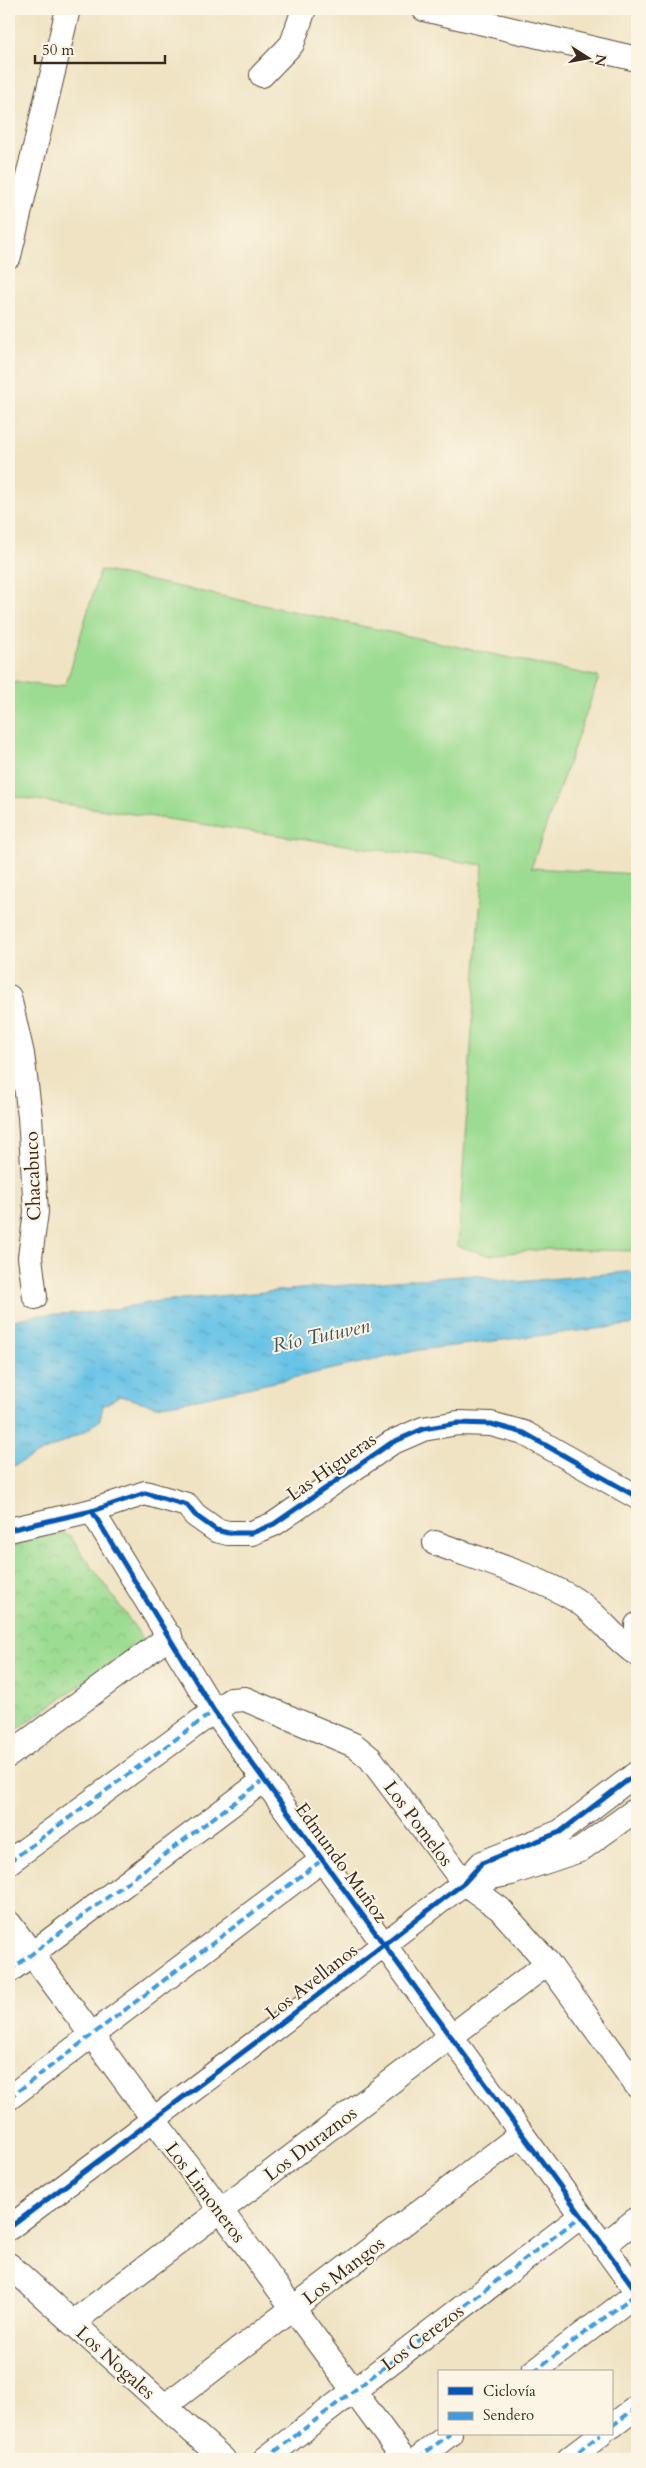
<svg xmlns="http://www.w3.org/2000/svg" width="646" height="2468" font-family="Cardo,serif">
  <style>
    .grass { fill: #9cdc92; stroke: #6c8358 }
    .park { fill: url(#park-crowns); stroke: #6c8358 }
    .water { fill: url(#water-ripples); stroke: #527682 }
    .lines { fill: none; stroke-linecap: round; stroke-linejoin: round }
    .minor-casing { stroke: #564637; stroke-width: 26 }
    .minor { stroke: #fff; stroke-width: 24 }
    .quiet { stroke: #3f9ce0; stroke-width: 4; stroke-dasharray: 8 4; stroke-linecap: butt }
    .cycleway-casing { stroke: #fcf5e5; stroke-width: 8 }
    .cycleway { stroke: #0057b8; stroke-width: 5 }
    .labels { text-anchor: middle; stroke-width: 4; stroke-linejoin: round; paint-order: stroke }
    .street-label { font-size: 19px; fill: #3b2a1e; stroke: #fcf5e5 }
    .water-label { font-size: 20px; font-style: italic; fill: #48585a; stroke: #fcf5e5 }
  </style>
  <defs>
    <pattern id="park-crowns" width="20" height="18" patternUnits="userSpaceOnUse" patternTransform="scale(1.25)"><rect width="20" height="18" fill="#9cdc92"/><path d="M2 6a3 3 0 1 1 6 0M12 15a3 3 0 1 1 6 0" fill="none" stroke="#87bd7d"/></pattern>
    <pattern id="water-ripples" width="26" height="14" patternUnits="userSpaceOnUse" patternTransform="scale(1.25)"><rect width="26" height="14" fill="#68c3e6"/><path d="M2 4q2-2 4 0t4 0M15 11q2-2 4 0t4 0" fill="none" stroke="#579fba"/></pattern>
  </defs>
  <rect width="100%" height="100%" fill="#fcf5e5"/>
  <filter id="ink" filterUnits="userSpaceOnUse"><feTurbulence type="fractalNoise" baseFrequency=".02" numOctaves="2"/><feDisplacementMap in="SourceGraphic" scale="10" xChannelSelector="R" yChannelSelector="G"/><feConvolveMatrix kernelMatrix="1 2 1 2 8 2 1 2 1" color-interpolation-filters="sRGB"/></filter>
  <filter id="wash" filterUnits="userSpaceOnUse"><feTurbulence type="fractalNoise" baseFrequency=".0096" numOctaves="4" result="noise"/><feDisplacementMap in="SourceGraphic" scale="20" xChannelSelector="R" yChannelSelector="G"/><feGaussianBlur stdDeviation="1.12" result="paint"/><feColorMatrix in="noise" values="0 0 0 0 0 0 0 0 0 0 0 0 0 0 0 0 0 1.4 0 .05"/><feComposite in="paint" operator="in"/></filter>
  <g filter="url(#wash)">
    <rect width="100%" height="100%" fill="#efe3c3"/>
    <!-- grass -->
    <polygon class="grass" points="100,570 599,677 531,868 636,874 637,879 637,1251 545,1249 488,1255 458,1246 483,865 9,796 9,681 55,687 66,684"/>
    <!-- park -->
    <polygon class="park" points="53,1531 69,1535 144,1640 9,1735 9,1544"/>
    <!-- water -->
    <polygon class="water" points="637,1271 637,1324 419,1350 193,1400 156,1406 120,1396 103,1406 100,1420 86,1431 9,1468 9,1321 36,1315 98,1312 159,1301 418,1279 474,1275 516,1282"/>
  </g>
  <g filter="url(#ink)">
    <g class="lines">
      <defs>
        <g id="minor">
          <polyline points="424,9 637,59"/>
          <polyline points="262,75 292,44 304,9"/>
          <polyline points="9,256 68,9"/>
          <polyline points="9,997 22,1054 30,1117 36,1212 30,1257 35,1297"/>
          <polyline points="92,1511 214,1711 637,2292"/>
          <polyline points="9,1530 92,1511 145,1493 187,1505 195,1515 216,1530 228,1533 252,1533 274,1524 391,1443 423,1429 458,1423 491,1424 524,1433 637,1497"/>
          <path d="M435 1543C478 1559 536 1576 574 1599 599 1614 613 1639 637 1654"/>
          <polyline points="637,1625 637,1638"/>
          <polyline points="9,1755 170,1636"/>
          <polyline points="9,1862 214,1711 231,1700 245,1699 354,1745 370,1758 464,1883 500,1909 548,1963 637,2086"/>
          <polyline points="464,1883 511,1873 580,1850 637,1809"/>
          <polyline points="9,1923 404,2459"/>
          <polyline points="9,1971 264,1780"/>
          <polyline points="9,2098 322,1860"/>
          <polyline points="9,2228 259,2040 464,1883 482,1863 560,1832 637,1773"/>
          <polyline points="603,2246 637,2219"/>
          <polyline points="9,2265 223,2459"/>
          <polyline points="72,2323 548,1963"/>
          <polyline points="533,2372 637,2293"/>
          <polyline points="165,2406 521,2134"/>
          <polyline points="612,2426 637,2407"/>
          <polyline points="265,2459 581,2216"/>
          <polyline points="417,2459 450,2434"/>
          <polyline points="569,2459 601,2434"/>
        </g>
      </defs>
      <!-- minor casing -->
      <use href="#minor" class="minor-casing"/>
      <!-- minor -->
      <use href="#minor" class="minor"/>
      <!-- quiet -->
      <g class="quiet">
        <polyline points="9,1862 214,1711"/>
        <polyline points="9,1971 264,1780"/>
        <polyline points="9,2098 322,1860"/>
        <polyline points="533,2372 637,2293"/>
        <polyline points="612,2426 637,2407"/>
        <polyline points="265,2459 581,2216"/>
        <polyline points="417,2459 450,2434"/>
        <polyline points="569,2459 601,2434"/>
      </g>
      <defs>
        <g id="cycleway">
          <polyline points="92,1511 214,1711 637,2292"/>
          <polyline points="9,1530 92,1511 145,1493 187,1505 195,1515 216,1530 228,1533 252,1533 274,1524 391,1443 423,1429 458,1423 491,1424 524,1433 637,1497"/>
          <polyline points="9,2228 259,2040 464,1883 482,1863 560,1832 637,1773"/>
        </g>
      </defs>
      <!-- cycleway casing -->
      <use href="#cycleway" class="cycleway-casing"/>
      <!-- cycleway -->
      <use href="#cycleway" class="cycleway"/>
    </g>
  </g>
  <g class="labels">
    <!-- street labels -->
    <g class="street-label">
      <text transform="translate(32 1176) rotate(-92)" y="7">Chacabuco</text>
      <text transform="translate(331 1466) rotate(-35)" y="7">Las Higueras</text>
      <text transform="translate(419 1823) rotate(53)" y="7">Los Pomelos</text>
      <text transform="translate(342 1862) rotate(54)" y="7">Edmundo Muñoz</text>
      <text transform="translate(311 1981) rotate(-38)" y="7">Los Avellanos</text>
      <text transform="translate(310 2143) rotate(-37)" y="7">Los Duraznos</text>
      <text transform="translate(206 2192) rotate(53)" y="7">Los Limoneros</text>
      <text transform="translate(343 2270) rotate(-38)" y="7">Los Mangos</text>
      <text transform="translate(422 2337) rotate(-37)" y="7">Los Cerezos</text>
      <text transform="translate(116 2362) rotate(42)" y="7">Los Nogales</text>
    </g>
    <!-- water labels -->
    <g class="water-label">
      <text transform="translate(321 1335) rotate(-12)" y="7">Río Tutuven</text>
    </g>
  </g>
  <!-- margin -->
  <rect width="646" height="2468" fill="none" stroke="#fcf5e5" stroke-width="30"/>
  <!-- legend -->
  <rect x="438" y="2370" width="175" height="65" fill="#fcf5e5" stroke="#afa495"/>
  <rect x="448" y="2387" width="25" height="8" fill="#0057b8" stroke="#afa495"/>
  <text x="483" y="2396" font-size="15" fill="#3b2a1e">Ciclovía</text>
  <rect x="448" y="2412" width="25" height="8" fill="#3f9ce0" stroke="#afa495"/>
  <text x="483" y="2420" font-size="15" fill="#3b2a1e">Sendero</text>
  <!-- north arrow -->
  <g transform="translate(588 58) rotate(101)" stroke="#fcf5e5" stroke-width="4" paint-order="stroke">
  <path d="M0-4L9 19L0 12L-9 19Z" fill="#3b2a1e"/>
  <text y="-8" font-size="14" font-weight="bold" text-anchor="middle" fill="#3b2a1e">N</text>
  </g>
  <!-- scale -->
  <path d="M35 55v8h130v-8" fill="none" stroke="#3b2a1e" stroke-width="2.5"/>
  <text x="42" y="55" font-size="15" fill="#3b2a1e" stroke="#fcf5e5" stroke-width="4" paint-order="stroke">50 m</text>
</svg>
